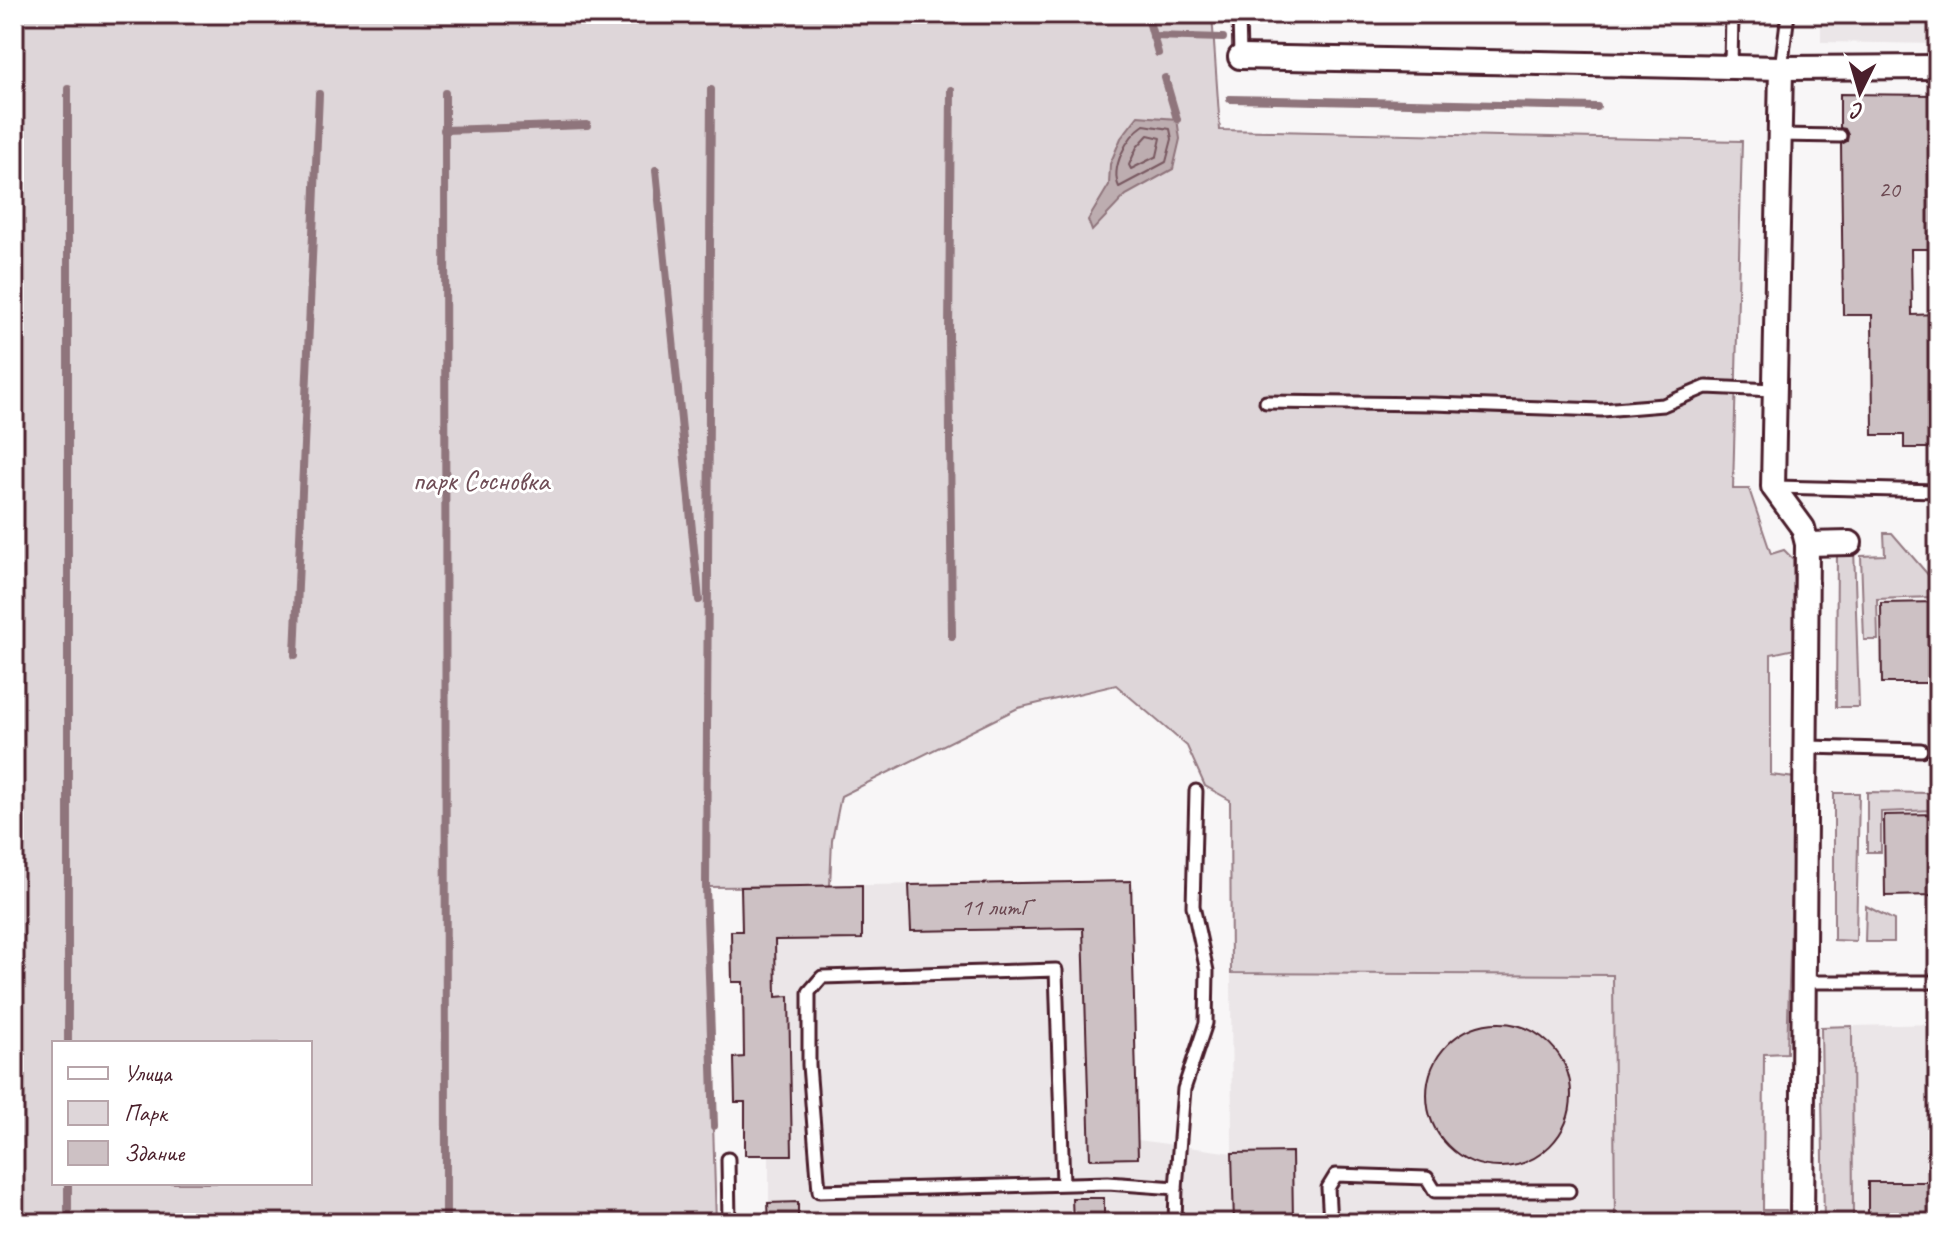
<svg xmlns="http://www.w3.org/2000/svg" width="1952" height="1237" font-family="Caveat,sans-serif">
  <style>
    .built { fill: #ebe6e8 }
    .green { fill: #ded6d9; stroke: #947a82; stroke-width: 2; fill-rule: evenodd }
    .water { fill: #bdadb0; stroke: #8f747b; stroke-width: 2 }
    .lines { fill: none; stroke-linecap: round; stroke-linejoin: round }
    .shore { stroke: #785860; stroke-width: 2 }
    .stream { stroke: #8f747b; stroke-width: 8 }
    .building { fill: #cdc1c4; stroke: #4a1f2b; stroke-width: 2 }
    .lane-casing { stroke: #4a1f2b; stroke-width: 17 }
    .street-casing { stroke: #4a1f2b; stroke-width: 28 }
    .lane { stroke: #fff; stroke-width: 11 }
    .street { stroke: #fff; stroke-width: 22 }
    .labels { text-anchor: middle; stroke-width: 6; stroke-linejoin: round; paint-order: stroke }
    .number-label { font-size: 24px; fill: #6b4851 }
    .park-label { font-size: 28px; fill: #6f4d56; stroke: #fff }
  </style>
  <rect width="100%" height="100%" fill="#f8f6f7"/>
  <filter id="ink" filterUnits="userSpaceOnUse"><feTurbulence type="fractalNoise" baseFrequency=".0125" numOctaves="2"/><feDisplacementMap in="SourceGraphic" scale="16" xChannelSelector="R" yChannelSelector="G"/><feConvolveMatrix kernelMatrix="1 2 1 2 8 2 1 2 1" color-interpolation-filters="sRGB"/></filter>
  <g filter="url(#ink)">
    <!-- built -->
    <g class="built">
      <polygon points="1821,14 1938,14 1938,44 1821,42"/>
      <polygon points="1131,881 1138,1140 1232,1153 1231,973 1613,975 1615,1223 769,1223 769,1156 745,1155 745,1103 735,1102 734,1058 744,1057 743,983 732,982 731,931 742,930 741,887"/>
      <polygon points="1938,1024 1938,1223 1853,1223 1852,1026"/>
    </g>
    <!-- green -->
    <g class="green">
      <path d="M14 14H1212L1220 130 1742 141 1733 489H1749L1771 554 1784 550 1793 559 1795 649 1771 654V775L1795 778 1787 1053 1764 1054 1763 1210H1786L1787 1223H1615L1613 975 1231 973 1230 800 1205 786 1187 746 1116 685 1018 708 841 796 832 840 830 886 706 887 716 1223H14ZM54 1043H310V1183H54Z"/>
      <polygon points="1884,533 1892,533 1930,577 1931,597 1877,599 1878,640 1864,640 1861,556 1885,555"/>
      <polygon points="1854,547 1859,707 1836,707 1837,548"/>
      <polygon points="1938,787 1936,810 1881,812 1881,852 1867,852 1867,792 1932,793"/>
      <polygon points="1834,793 1859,793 1856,941 1834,940"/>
      <polygon points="1866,906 1894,920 1894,942 1865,942"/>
      <polygon points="1852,1026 1853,1223 1824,1223 1821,1027"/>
    </g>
    <!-- water -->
    <polygon class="water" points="1138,116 1177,119 1180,139 1173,169 1126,195 1092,231 1088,220 1109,185 1110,164 1121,138"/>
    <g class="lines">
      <!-- shore -->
      <g class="shore">
        <path d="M1144 125 1170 129 1172 139 1166 162 1119 187C1110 168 1127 136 1144 125Z"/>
        <polygon points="1148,135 1161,138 1157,156 1131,169 1129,165 1137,147"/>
      </g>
      <!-- stream -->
      <g class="stream">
        <polyline points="1147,14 1158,53"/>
        <polyline points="1153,36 1223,38"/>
        <polyline points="1165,78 1177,119"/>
        <polyline points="711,90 706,886 714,1126"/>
        <polyline points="951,90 949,336 952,636"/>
        <polyline points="445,93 446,1223"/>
        <polyline points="1230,99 1597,107"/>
        <polyline points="444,130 587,125"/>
        <polyline points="656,170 699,600"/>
        <polyline points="295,655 319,94"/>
        <polyline points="68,1043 68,89"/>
        <polyline points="68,1183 68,1223"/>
      </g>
    </g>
    <!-- building -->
    <g class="building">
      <polygon points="1840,94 1938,95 1938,249 1911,249 1912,315 1937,314 1938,448 1904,448 1904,435 1873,435 1872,315 1843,315 1841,144 1847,141 1848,135 1845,129 1840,128"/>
      <polygon points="1938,602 1938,683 1882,683 1881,603"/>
      <polygon points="1938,814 1938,895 1885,896 1884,815"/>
      <polygon points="1131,881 1138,1158 1090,1159 1083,928 911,931 909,885"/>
      <polygon points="862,885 862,939 775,940 776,997 789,996 792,1155 745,1155 745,1102 735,1102 734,1058 744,1057 743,982 732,982 731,931 742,931 741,887"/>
      <circle cx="1499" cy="1095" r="72"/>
      <polygon points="1292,1152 1293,1223 1234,1223 1232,1153"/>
      <rect x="1868" y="1182" width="70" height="41"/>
      <polygon points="1072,1198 1104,1198 1104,1223 1073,1223"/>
      <polygon points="798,1202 798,1223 769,1223 768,1203"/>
    </g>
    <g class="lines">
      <defs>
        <g id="lane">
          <polyline points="1239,14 1240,57"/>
          <polyline points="1731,66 1732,14"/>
          <polyline points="1781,68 1788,14"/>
          <polyline points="1779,135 1840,136"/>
          <polyline points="1266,402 1433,404 1602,410 1663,405 1706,387 1774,390"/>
          <polyline points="1775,487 1938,491"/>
          <polyline points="1808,747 1921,750"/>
          <polyline points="1805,982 1938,982"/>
          <polyline points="728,1159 729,1223"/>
          <polyline points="1063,1184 1056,970 822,977 809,992 809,1065 819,1191 1108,1183 1176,1188 1175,1223"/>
          <polyline points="1176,1188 1184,1089 1206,1023 1207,971 1193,906 1196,791"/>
          <polyline points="1330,1223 1328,1188 1336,1175 1427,1178 1435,1191 1569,1191"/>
        </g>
        <g id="street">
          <polyline points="1240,57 1781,68 1938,67"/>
          <polyline points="1781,68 1773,487 1803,528 1807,544 1850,543"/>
          <polyline points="1802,1223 1807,544"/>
        </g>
      </defs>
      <!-- lane casing -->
      <use href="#lane" class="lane-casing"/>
      <!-- street casing -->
      <use href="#street" class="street-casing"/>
      <!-- lane -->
      <use href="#lane" class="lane"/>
      <!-- street -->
      <use href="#street" class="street"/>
    </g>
  </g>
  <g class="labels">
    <!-- number labels -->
    <g class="number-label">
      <text x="1889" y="197">20</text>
      <text x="996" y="915">11 литГ</text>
    </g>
    <!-- park labels -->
    <g class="park-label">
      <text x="481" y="490">парк Сосновка</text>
    </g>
  </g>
  <!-- margin -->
  <rect width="1952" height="1237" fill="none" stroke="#fff" stroke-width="48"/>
  <rect x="24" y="24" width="1904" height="1189" fill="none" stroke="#4a1f2b" stroke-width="3" filter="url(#ink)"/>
  <!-- legend -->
  <rect x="52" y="1041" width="260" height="144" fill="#ffffff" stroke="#b7a5aa" stroke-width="2"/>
  <rect x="68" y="1067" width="40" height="12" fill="#ffffff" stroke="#b7a5aa" stroke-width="2"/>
  <text x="124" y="1081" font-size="24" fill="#4a1f2b">Улица</text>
  <rect x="68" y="1101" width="40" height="24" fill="#ded6d9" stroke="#b7a5aa" stroke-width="2"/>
  <text x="124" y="1121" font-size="24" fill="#4a1f2b">Парк</text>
  <rect x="68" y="1141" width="40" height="24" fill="#cdc1c4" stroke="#b7a5aa" stroke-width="2"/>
  <text x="124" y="1161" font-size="24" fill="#4a1f2b">Здание</text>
  <!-- north arrow -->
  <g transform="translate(1860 92) rotate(185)" stroke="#ffffff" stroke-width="6" paint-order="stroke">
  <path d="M0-6L14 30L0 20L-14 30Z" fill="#4a1f2b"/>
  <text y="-12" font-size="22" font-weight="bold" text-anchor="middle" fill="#4a1f2b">С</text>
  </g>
</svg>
